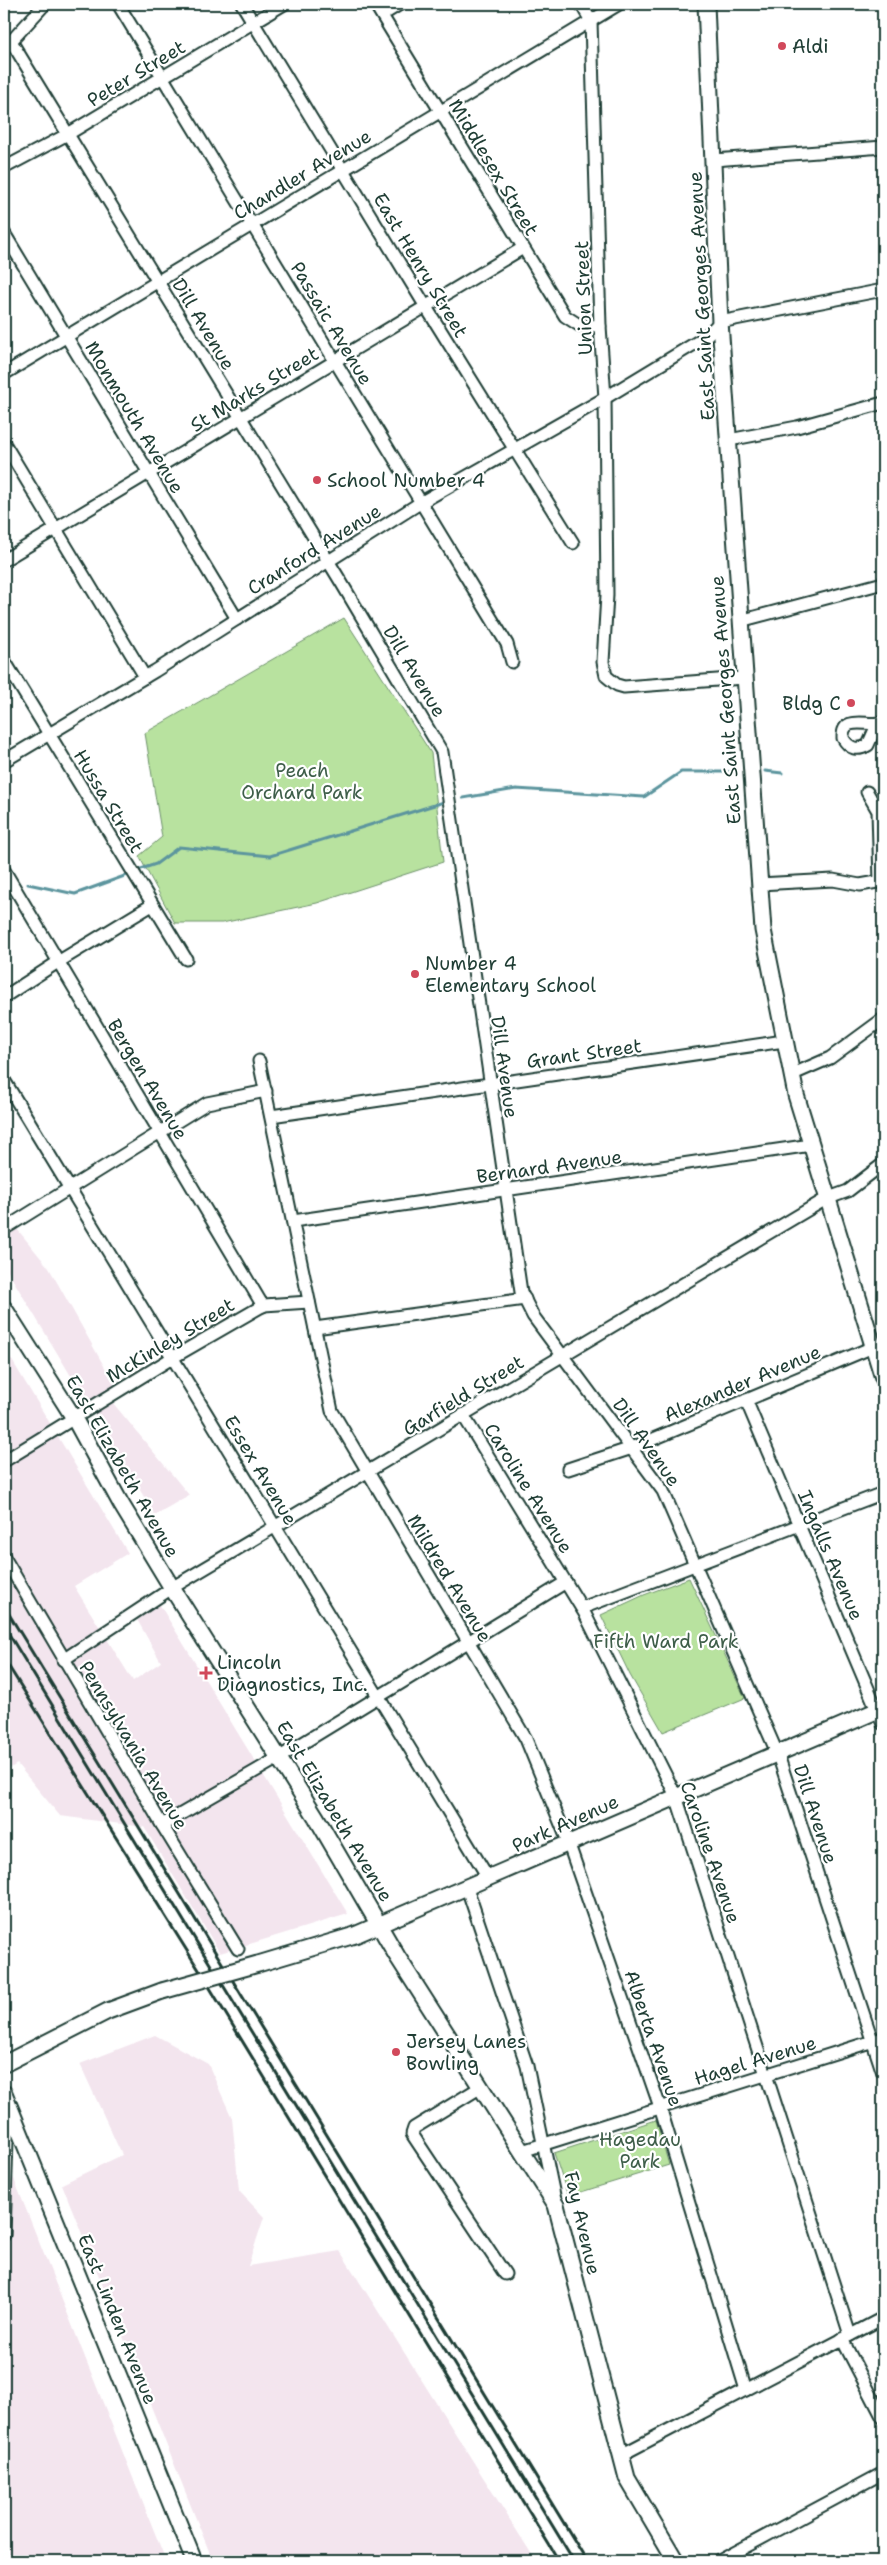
<svg xmlns="http://www.w3.org/2000/svg" width="887" height="2565" font-family="'Shantell Sans',sans-serif">
  <style>
    .built { fill: #f3e5ee }
    .green { fill: #b8e29f; stroke: #6c906a }
    .lines { fill: none; stroke-linecap: round; stroke-linejoin: round }
    .stream { stroke: #5c959e; stroke-width: 3 }
    .street-casing { stroke: #1f3d34; stroke-width: 15 }
    .secondary-casing { stroke: #1f3d34; stroke-width: 19 }
    .street { stroke: #fff; stroke-width: 11 }
    .secondary { stroke: #fff; stroke-width: 15 }
    .rail { stroke: #1f3d34; stroke-width: 3 }
    .secondary-bridge-casing { stroke: #1f3d34; stroke-width: 19; stroke-linecap: butt }
    .secondary-bridge { stroke: #fff; stroke-width: 15 }
    .poi-dot { fill: #d1495b; stroke: #fff; stroke-width: 2 }
    .labels { text-anchor: middle; stroke-width: 4.5; stroke-linejoin: round; paint-order: stroke }
    .poi-label { font-size: 19px; fill: #1f3d34; stroke: #fff; text-anchor: start }
    .street-label { font-size: 19px; fill: #1f3d34; stroke: #fff }
    .park-label { font-size: 19px; fill: #3e5e49; stroke: #fff }
  </style>
  <rect width="100%" height="100%" fill="#fff"/>
  <filter id="ink" filterUnits="userSpaceOnUse"><feTurbulence type="fractalNoise" baseFrequency=".02" numOctaves="2"/><feDisplacementMap in="SourceGraphic" scale="10" xChannelSelector="R" yChannelSelector="G"/><feConvolveMatrix kernelMatrix="1 2 1 2 8 2 1 2 1" color-interpolation-filters="sRGB"/></filter>
  <g filter="url(#ink)">
    <!-- built -->
    <g class="built">
      <polygon points="13,1224 49,1268 118,1391 108,1397 189,1495 155,1515 4,1265 4,1230"/>
      <polygon points="4,1347 128,1553 74,1586 133,1681 161,1662 135,1616 158,1602 348,1914 220,1953 144,1827 60,1816 17,1764 4,1772"/>
      <polygon points="155,2035 208,2064 232,2118 239,2191 264,2217 248,2266 340,2251 536,2561 213,2561 62,2184 122,2155 80,2064"/>
      <polygon points="4,2154 166,2561 4,2561"/>
    </g>
    <!-- green -->
    <g class="green">
      <polygon points="344,618 431,753 443,862 317,903 222,923 175,923 139,856 162,837 145,733"/>
      <polygon points="689,1578 745,1698 663,1732 630,1675 601,1615 644,1595"/>
      <polygon points="656,2120 669,2165 568,2196 554,2153"/>
    </g>
    <g class="lines">
      <!-- stream -->
      <g class="stream">
        <polyline points="765,771 782,773"/>
        <polyline points="463,798 516,789 644,797 681,772 734,772"/>
        <polyline points="135,871 156,864 179,847 270,856 444,802"/>
        <polyline points="28,884 75,894 130,874"/>
      </g>
      <defs>
        <g id="street">
          <polyline points="118,4 507,644 512,662"/>
          <polyline points="242,4 426,307 573,543"/>
          <polyline points="375,4 565,316 579,325 600,326"/>
          <polyline points="581,4 591,21 600,326 605,398 607,595 603,662 606,676 617,685 624,687 744,678"/>
          <polyline points="382,15 400,4"/>
          <polyline points="11,41 341,582 442,752 521,1292 533,1316 663,1491 778,1755 883,2073"/>
          <polyline points="4,49 45,4"/>
          <polyline points="714,160 883,147"/>
          <polyline points="4,168 68,134 284,4"/>
          <polyline points="4,233 237,619"/>
          <polyline points="4,374 619,4"/>
          <polyline points="729,440 797,427 883,403"/>
          <polyline points="4,443 145,677"/>
          <polyline points="4,560 523,248"/>
          <polyline points="740,621 883,583"/>
          <polyline points="4,660 186,959"/>
          <path d="M877 725 868 745C858 751 849 749 843 738 842 713 870 728 883 722"/>
          <polyline points="4,761 155,671 420,503 605,398 704,338 720,322 883,290"/>
          <polyline points="867,792 878,811 880,882"/>
          <polyline points="4,870 263,1306"/>
          <polyline points="759,884 833,880 860,885 883,881"/>
          <polyline points="4,997 58,962 152,905"/>
          <polyline points="259,1061 332,1411 526,1739 567,1839 660,2107 746,2390"/>
          <polyline points="791,1075 830,1058 883,1019"/>
          <polyline points="4,1080 489,1879"/>
          <polyline points="271,1116 784,1041"/>
          <polyline points="293,1221 811,1145"/>
          <polyline points="4,1229 207,1103 266,1091"/>
          <polyline points="315,1328 525,1299"/>
          <polyline points="746,1400 883,1724"/>
          <polyline points="463,1415 584,1612 676,1796 850,2335"/>
          <polyline points="4,1461 172,1358 264,1305 309,1302"/>
          <polyline points="568,1469 632,1448 873,1347"/>
          <polyline points="4,1557 162,1825 238,1949"/>
          <polyline points="582,1608 883,1493"/>
          <polyline points="63,1660 175,1586 826,1199 848,1191 883,1164"/>
          <polyline points="162,1825 280,1757 566,1582"/>
          <polyline points="467,1888 527,2066 555,2200"/>
          <polyline points="481,2087 414,2128 412,2134 505,2274"/>
          <polyline points="522,2151 883,2038"/>
          <polyline points="4,2235 8,2107"/>
          <polyline points="842,2339 883,2418"/>
          <polyline points="621,2455 883,2318"/>
          <polyline points="719,2561 883,2473"/>
        </g>
        <g id="secondary">
          <polyline points="706,4 720,322 763,930 796,1095 883,1378"/>
          <polyline points="4,1308 74,1418 121,1504 172,1588 316,1817 397,1956 556,2205 627,2478 676,2561"/>
          <polyline points="258,1964 355,1935 883,1708"/>
          <polyline points="4,2064 108,2011 162,1991"/>
          <polyline points="4,2093 194,2561"/>
        </g>
      </defs>
      <!-- street casing -->
      <use href="#street" class="street-casing"/>
      <!-- secondary casing -->
      <use href="#secondary" class="secondary-casing"/>
      <!-- street -->
      <use href="#street" class="street"/>
      <!-- secondary -->
      <use href="#secondary" class="secondary"/>
      <!-- rail -->
      <g class="rail">
        <polyline points="4,1606 587,2561"/>
        <polyline points="4,1626 574,2561"/>
        <polyline points="4,1659 199,1970 559,2561"/>
      </g>
      <defs>
        <polyline id="secondary-bridge" points="162,1991 258,1964"/>
      </defs>
      <!-- secondary-bridge casing -->
      <use href="#secondary-bridge" class="secondary-bridge-casing"/>
      <!-- secondary-bridge -->
      <use href="#secondary-bridge" class="secondary-bridge"/>
    </g>
  </g>
  <!-- markers -->
  <g class="poi-dot">
    <circle cx="782" cy="46" r="5"/>
    <circle cx="317" cy="480" r="5"/>
    <circle cx="851" cy="703" r="5"/>
    <circle cx="415" cy="974" r="5"/>
    <path d="M203.5 1665.5h5v5h5v5h-5v5h-5v-5h-5v-5h5z"/>
    <circle cx="396" cy="2052" r="5"/>
  </g>
  <g class="labels">
    <!-- poi labels -->
    <g class="poi-label">
      <text x="792" y="53">Aldi</text>
      <text x="327" y="487">School Number 4</text>
      <text x="841" y="710" text-anchor="end">Bldg C</text>
      <text x="425" y="970">Number 4<tspan x="425" dy="22">Elementary School</tspan></text>
      <text x="217" y="1669">Lincoln<tspan x="217" dy="22">Diagnostics, Inc.</tspan></text>
      <text x="406" y="2048">Jersey Lanes<tspan x="406" dy="22">Bowling</tspan></text>
    </g>
    <!-- street labels -->
    <g class="street-label">
      <text transform="translate(136 73) rotate(-31)" y="7">Peter Street</text>
      <text transform="translate(494 167) rotate(59)" y="7">Middlesex Street</text>
      <text transform="translate(302 174) rotate(-31)" y="7">Chandler Avenue</text>
      <text transform="translate(421 265) rotate(59)" y="7">East Henry Street</text>
      <text transform="translate(701 296) rotate(-93)" y="7">East Saint Georges Avenue</text>
      <text transform="translate(583 298) rotate(-92)" y="7">Union Street</text>
      <text transform="translate(332 323) rotate(59)" y="7">Passaic Avenue</text>
      <text transform="translate(204 324) rotate(59)" y="7">Dill Avenue</text>
      <text transform="translate(254 389) rotate(-31)" y="7">St Marks Street</text>
      <text transform="translate(135 417) rotate(59)" y="7">Monmouth Avenue</text>
      <text transform="translate(314 549) rotate(-32)" y="7">Cranford Avenue</text>
      <text transform="translate(415 671) rotate(59)" y="7">Dill Avenue</text>
      <text transform="translate(725 700) rotate(-94)" y="7">East Saint Georges Avenue</text>
      <text transform="translate(109 801) rotate(59)" y="7">Hussa Street</text>
      <text transform="translate(584 1053) rotate(-8)" y="7">Grant Street</text>
      <text transform="translate(505 1067) rotate(82)" y="7">Dill Avenue</text>
      <text transform="translate(148 1079) rotate(59)" y="7">Bergen Avenue</text>
      <text transform="translate(549 1166) rotate(-8)" y="7">Bernard Avenue</text>
      <text transform="translate(170 1340) rotate(-31)" y="7">McKinley Street</text>
      <text transform="translate(742 1383) rotate(-23)" y="7">Alexander Avenue</text>
      <text transform="translate(463 1395) rotate(-31)" y="7">Garfield Street</text>
      <text transform="translate(647 1442) rotate(55)" y="7">Dill Avenue</text>
      <text transform="translate(123 1466) rotate(60)" y="7">East Elizabeth Avenue</text>
      <text transform="translate(261 1470) rotate(59)" y="7">Essex Avenue</text>
      <text transform="translate(529 1488) rotate(58)" y="7">Caroline Avenue</text>
      <text transform="translate(831 1555) rotate(67)" y="7">Ingalls Avenue</text>
      <text transform="translate(450 1578) rotate(59)" y="7">Mildred Avenue</text>
      <text transform="translate(134 1745) rotate(59)" y="7">Pennsylvania Avenue</text>
      <text transform="translate(335 1811) rotate(59)" y="7">East Elizabeth Avenue</text>
      <text transform="translate(816 1814) rotate(72)" y="7">Dill Avenue</text>
      <text transform="translate(565 1823) rotate(-24)" y="7">Park Avenue</text>
      <text transform="translate(711 1852) rotate(71)" y="7">Caroline Avenue</text>
      <text transform="translate(654 2038) rotate(71)" y="7">Alberta Avenue</text>
      <text transform="translate(755 2060) rotate(-17)" y="7">Hagel Avenue</text>
      <text transform="translate(583 2223) rotate(77)" y="7">Fay Avenue</text>
      <text transform="translate(118 2319) rotate(68)" y="7">East Linden Avenue</text>
    </g>
    <!-- park labels -->
    <g class="park-label">
      <text x="302" y="777">Peach<tspan x="302" dy="22">Orchard Park</tspan></text>
      <text x="666" y="1648">Fifth Ward Park</text>
      <text x="640" y="2146">Hagedau<tspan x="640" dy="22">Park</tspan></text>
    </g>
  </g>
  <!-- margin -->
  <rect width="887" height="2565" fill="none" stroke="#fff" stroke-width="20"/>
  <rect x="10" y="10" width="867" height="2545" fill="none" stroke="#1f3d34" stroke-width="2" filter="url(#ink)"/>
</svg>
